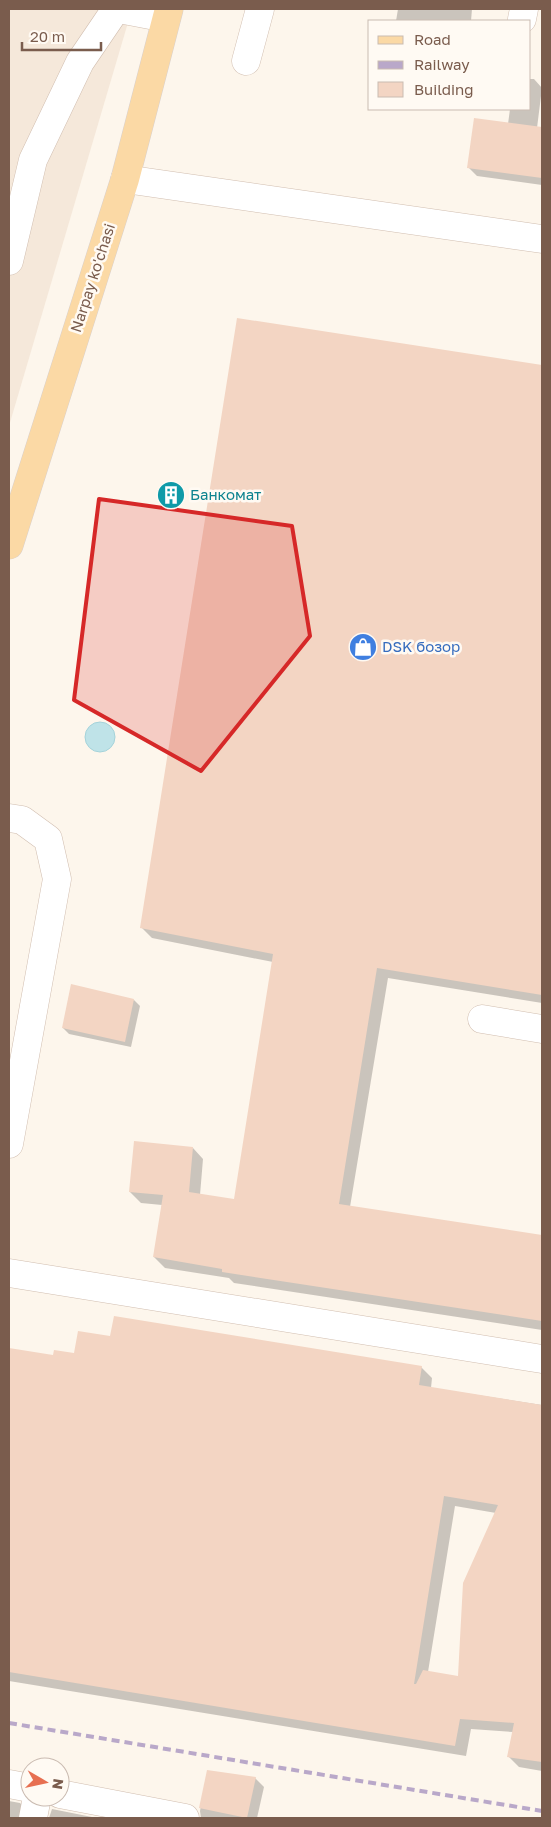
<svg xmlns="http://www.w3.org/2000/svg" width="551" height="1827" font-family="'Golos Text',sans-serif">
  <style>
    .residential { fill: #f5e8da }
    .water { fill: #bfe3e8; stroke: #a5d3da }
    .shadow { fill: #0003; fill-rule: evenodd }
    .building { fill: #f3d5c3; fill-rule: evenodd }
    .lines { fill: none; stroke-linecap: round; stroke-linejoin: round }
    .minor-casing { stroke: #d1beb0; stroke-width: 29 }
    .major-casing { stroke: #dad1cd; stroke-width: 29 }
    .minor { stroke: #fff; stroke-width: 28 }
    .major { stroke: #fbd9a5; stroke-width: 28 }
    .rail { stroke: #b9a8c9; stroke-width: 4; stroke-dasharray: 8 5; stroke-linecap: butt }
    .marked { fill: #d62828; fill-opacity: 0.2; stroke: #d62828; stroke-width: 4; stroke-linejoin: round }
    .labels { text-anchor: middle; stroke-width: 5; stroke-linejoin: round; paint-order: stroke }
    .street-label { font-size: 15px; fill: #7a5c4d; stroke: #fffaf3 }
    .culture-label { font-size: 15px; fill: #0d838f; stroke: #fffaf3; text-anchor: start }
    .shop-label { font-size: 15px; fill: #366cbe; stroke: #fffaf3; text-anchor: start }
  </style>
  <rect width="100%" height="100%" fill="#fdf6ec"/>
  <!-- residential -->
  <polygon class="residential" points="9,9 132,9 9,426"/>
  <!-- water -->
  <circle class="water" cx="100" cy="737" r="15"/>
  <!-- shadow -->
  <g class="shadow">
    <polygon points="398,9 472,9 471,21 396,21"/>
    <polygon points="530,79 534,79 542,88 537,128 542,129 542,185 477,176 468,167 508,124 510,109 530,109"/>
    <polygon points="238,319 542,366 542,1003 388,978 350,1207 542,1236 542,1330 234,1283 229,1278 165,1268 154,1257 162,1205 141,1203 130,1192 193,1148 203,1159 200,1195 235,1201 273,962 152,938 142,928"/>
    <polygon points="134,1000 140,1006 131,1047 69,1034 63,1028"/>
    <path d="M111 1337 421 1367 432 1378 431 1388 542 1405V1771L519 1767 508 1756 513 1732 471 1729 466 1756 9 1681V1618H11L18 1574 9 1564V1555L19 1491 9 1489V1350L54 1356 75 1354ZM455 1506 496 1513 459 1677 428 1672Z"/>
    <polygon points="208,1771 255,1778 264,1787 257,1818 201,1818 200,1811"/>
    <polygon points="9,1801 20,1803 29,1812 28,1818 9,1818"/>
    <polygon points="52,1809 97,1818 49,1818"/>
  </g>
  <!-- building -->
  <g class="building">
    <polygon points="474,118 542,127 542,178 467,168"/>
    <polygon points="237,318 542,365 542,995 377,968 339,1204 542,1235 542,1321 222,1272 222,1269 153,1257 163,1195 129,1192 134,1141 193,1147 189,1192 234,1199 273,954 140,928"/>
    <polygon points="71,984 134,999 125,1042 62,1028"/>
    <path d="M114 1316 422 1366 419 1385 542 1405V1762L507 1757 514 1723 460 1719 455 1746 9 1672V1348L53 1355 54 1350 74 1353 78 1331 110 1336ZM444 1496 498 1505 463 1583 458 1676 423 1670 416 1684H414Z"/>
    <polygon points="207,1770 256,1777 247,1818 199,1808"/>
  </g>
  <g class="lines">
    <defs>
      <g id="minor">
        <polyline points="119,9 166,18"/>
        <polyline points="522,19 524,9"/>
        <polyline points="246,61 260,9"/>
        <polyline points="125,179 542,239"/>
        <polyline points="9,261 33,160 80,62 116,9"/>
        <polyline points="9,818 22,820 48,839 57,879 9,1144"/>
        <polyline points="482,1019 542,1029"/>
        <polyline points="9,1273 542,1359"/>
        <polyline points="9,1784 30,1788"/>
        <polyline points="60,1794 185,1818"/>
        <polyline points="33,1818 37,1797"/>
      </g>
      <polyline id="major" points="9,545 125,179 169,9"/>
    </defs>
    <!-- minor casing -->
    <use href="#minor" class="minor-casing"/>
    <!-- major casing -->
    <use href="#major" class="major-casing"/>
    <!-- minor -->
    <use href="#minor" class="minor"/>
    <!-- major -->
    <use href="#major" class="major"/>
    <!-- rail -->
    <polyline class="rail" points="9,1723 542,1811"/>
  </g>
  <!-- marked area -->
  <path class="marked" d="M99 499 292 526 310 636 201 771 74 700Z"/>
  <!-- icons -->
  <defs>
    <symbol id="building-disc" viewBox="-11 -11 22 22"><circle r="9.5" fill="#0f9aa8" stroke="#fffaf3"/><path d="M-4-6H4V6H1V3H-1V6H-4ZM-2.5-4.3h1.7v1.8h-1.7ZM.8-4.3h1.7v1.8H.8ZM-2.5-1h1.7V.8h-1.7ZM.8-1h1.7V.8H.8Z" fill="#fff"/></symbol>
    <symbol id="shop-disc" viewBox="-11 -11 22 22"><circle r="9.5" fill="#3f7fe0" stroke="#fffaf3"/><path d="M-5-2.5h2.3a2.7 3.5 0 0 1 5.4 0H5L5.5 6h-11ZM-1.5-2.5h3a1.5 2.3 0 0 0-3 0Z" fill="#fff"/></symbol>
  </defs>
  <g fill-rule="evenodd">
    <use href="#building-disc" x="155" y="479" width="32" height="32"/>
    <use href="#shop-disc" x="347" y="631" width="32" height="32"/>
  </g>
  <g class="labels">
    <!-- street labels -->
    <g class="street-label">
      <text transform="translate(93 278) rotate(-72)" y="5">Narpay ko'chasi</text>
    </g>
    <!-- culture labels -->
    <g class="culture-label">
      <text x="190" y="500">Банкомат</text>
    </g>
    <!-- shop labels -->
    <g class="shop-label">
      <text x="382" y="652">DSK бозор</text>
    </g>
  </g>
  <!-- border -->
  <rect width="551" height="1827" fill="none" stroke="#7a5c4d" stroke-width="20"/>
  <!-- legend -->
  <rect x="368" y="20" width="162" height="90" fill="#fffaf3" stroke="#cabbb1"/>
  <rect x="378" y="36" width="25" height="8" fill="#fbd9a5" stroke="#cabbb1"/>
  <text x="414" y="45" font-size="15" fill="#7a5c4d">Road</text>
  <rect x="378" y="61" width="25" height="8" fill="#b9a8c9" stroke="#cabbb1"/>
  <text x="414" y="70" font-size="15" fill="#7a5c4d">Railway</text>
  <rect x="378" y="82" width="25" height="15" fill="#f3d5c3" stroke="#cabbb1"/>
  <text x="414" y="95" font-size="15" fill="#7a5c4d">Building</text>
  <!-- north arrow -->
  <g transform="translate(45 1782) rotate(99)"><circle r="24" fill="#fffaf3" stroke="#cabbb1"/>
  <path d="M0-4L9 19L0 12L-9 19Z" fill="#e76f51"/>
  <text y="-8" font-size="14" font-weight="bold" text-anchor="middle" fill="#7a5c4d">N</text>
  </g>
  <!-- scale -->
  <path d="M22 42v8h79v-8" fill="none" stroke="#7a5c4d" stroke-width="2.5"/>
  <text x="30" y="42" font-size="15" fill="#7a5c4d" stroke="#fffaf3" stroke-width="4" paint-order="stroke">20 m</text>
</svg>
